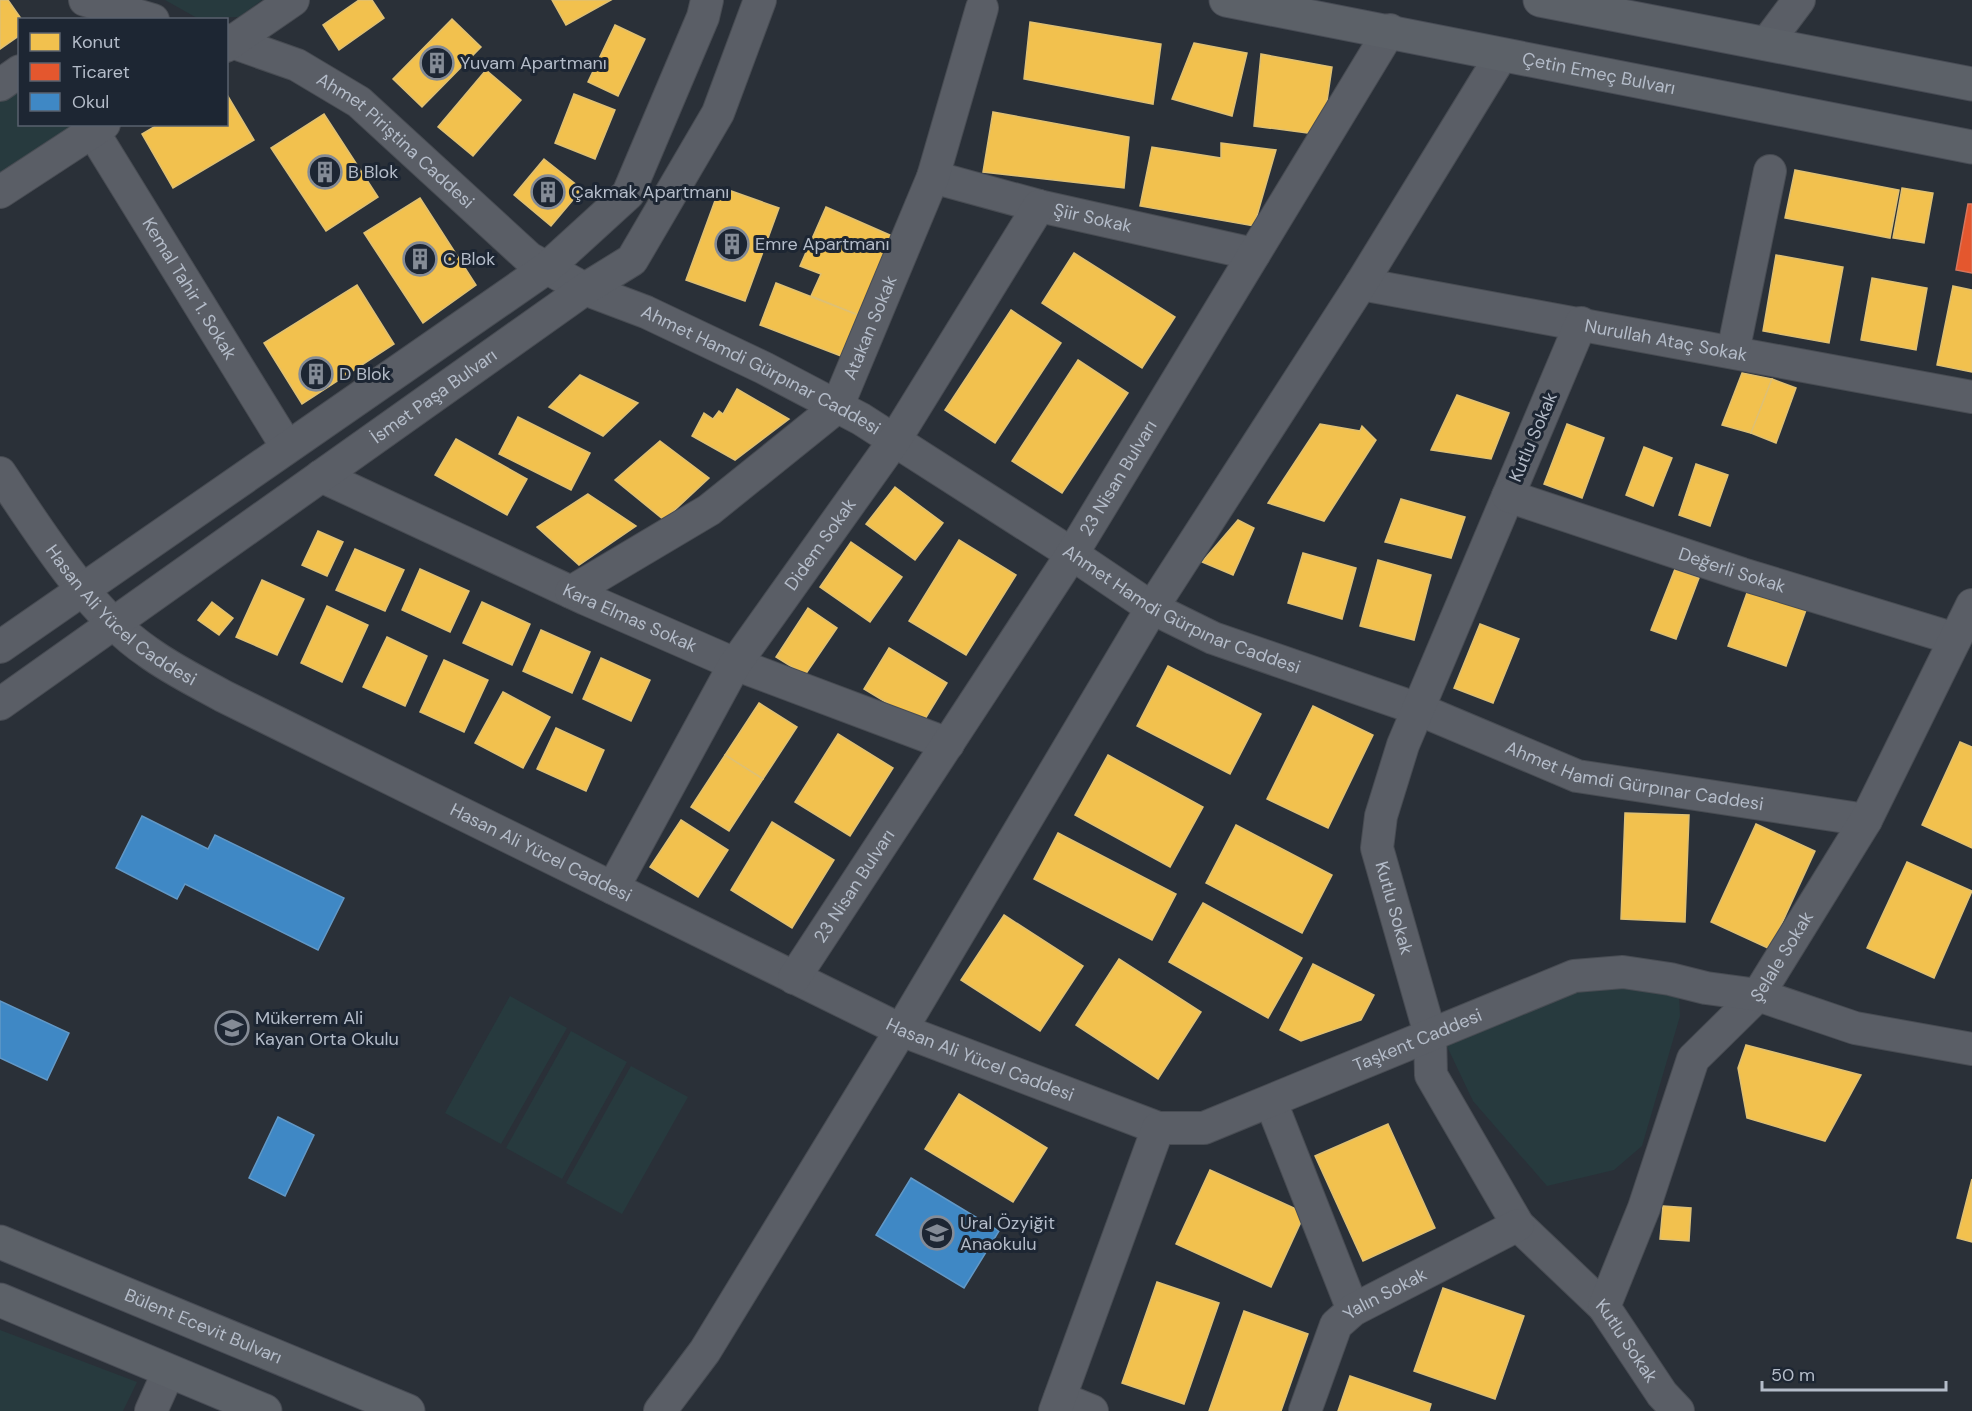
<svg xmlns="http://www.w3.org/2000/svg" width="1972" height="1411" font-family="'DM Sans',sans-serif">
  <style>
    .green { fill: #273a3e }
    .homes { fill: #f2c14e; stroke: #dfc073; stroke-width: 1.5 }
    .shops { fill: #e4572e; stroke: #d6755c; stroke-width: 1.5 }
    .schools { fill: #3f88c5; stroke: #6298c6; stroke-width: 1.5 }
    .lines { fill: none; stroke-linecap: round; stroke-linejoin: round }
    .minor-casing { stroke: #484c53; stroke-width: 34 }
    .major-casing { stroke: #484c55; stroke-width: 35 }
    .minor { stroke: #5a5e66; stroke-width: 32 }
    .major { stroke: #5c6168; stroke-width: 33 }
    .labels { text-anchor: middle; stroke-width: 6; stroke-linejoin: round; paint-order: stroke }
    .poi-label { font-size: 18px; fill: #b4bcc9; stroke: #1d2633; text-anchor: start }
    .street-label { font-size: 18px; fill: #b4bcc9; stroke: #1d2633 }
  </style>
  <rect width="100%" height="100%" fill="#2a3038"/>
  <!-- green -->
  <g class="green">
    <polygon points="165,0 262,0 239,17 197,18"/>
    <polygon points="19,87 20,124 83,125 0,179 0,100"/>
    <polygon points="1625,978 1679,994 1680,1016 1642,1146 1614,1170 1547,1186 1473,1101 1444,1040 1576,983"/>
    <polygon points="510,996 567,1028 501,1144 445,1113"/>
    <polygon points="571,1031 627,1062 562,1179 506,1148"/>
    <polygon points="631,1066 688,1097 622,1214 566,1183"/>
    <polygon points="0,1330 137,1382 123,1411 0,1411"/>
  </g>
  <!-- homes -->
  <g class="homes">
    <polygon points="0,0 8,0 22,20 20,20 20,35 0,49"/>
    <polygon points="359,0 372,0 384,18 339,50 323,25"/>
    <polygon points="552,0 611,0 566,25"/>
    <polygon points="452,19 481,47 422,107 393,79"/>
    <polygon points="1030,22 1161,44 1153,104 1024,79"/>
    <polygon points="615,25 645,39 618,96 588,82"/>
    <polygon points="1194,43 1247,53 1232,116 1172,99"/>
    <polygon points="1261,54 1332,67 1322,135 1254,126"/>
    <polygon points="486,70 521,100 473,156 438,127"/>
    <polygon points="226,93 254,140 173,188 142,134 159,124 226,124"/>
    <polygon points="574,94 615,110 595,159 555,143"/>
    <polygon points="993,112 1129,137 1124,188 983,172"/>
    <polygon points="324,114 378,197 326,231 271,148"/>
    <polygon points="1221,143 1276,150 1254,226 1140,206 1152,147 1221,158"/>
    <polygon points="544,159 582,189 551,226 514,195"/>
    <polygon points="1795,170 1899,190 1890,238 1785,218"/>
    <polygon points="720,187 779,208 745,301 686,280"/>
    <polygon points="1902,188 1933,193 1924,243 1893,238"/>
    <polygon points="420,198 476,285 423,323 364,233"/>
    <polygon points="826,207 892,236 858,315 811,296 821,274 800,266"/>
    <polygon points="1074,253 1175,317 1142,368 1042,303"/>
    <polygon points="1776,255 1843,267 1829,343 1763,331"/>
    <polygon points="1872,278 1927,288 1916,350 1861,340"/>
    <polygon points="776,283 858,315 841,356 760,325"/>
    <polygon points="357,285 394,344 302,404 264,343"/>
    <polygon points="1953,286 1972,290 1972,372 1937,365"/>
    <polygon points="1011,310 1061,343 995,443 945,410"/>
    <polygon points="1078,360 1128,393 1062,493 1012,461"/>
    <polygon points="1742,373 1772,379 1751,433 1722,425"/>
    <polygon points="580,375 638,403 603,436 549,407"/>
    <polygon points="1772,379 1796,388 1776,443 1751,433"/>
    <polygon points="737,389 789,419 735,460 692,436 704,413 713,419 719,411 723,414"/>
    <polygon points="1457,395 1509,413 1491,459 1431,450"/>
    <polygon points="518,417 590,453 571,490 499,454"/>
    <polygon points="1320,424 1360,431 1362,426 1376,440 1324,521 1268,503"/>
    <polygon points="1567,424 1604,438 1582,498 1544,484"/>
    <polygon points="456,439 527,479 507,515 435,475"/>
    <polygon points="660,441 709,478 664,520 615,480"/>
    <polygon points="1644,447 1672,458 1653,506 1626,495"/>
    <polygon points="1696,464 1728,475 1710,526 1679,515"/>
    <polygon points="895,487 943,523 915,560 866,524"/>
    <polygon points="588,494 636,526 579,565 537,527"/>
    <polygon points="1401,499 1465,517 1451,558 1385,542"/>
    <polygon points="1238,520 1254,528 1233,575 1202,562"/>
    <polygon points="318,531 343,542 327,576 302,565"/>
    <polygon points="959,540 1016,575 966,655 909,621"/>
    <polygon points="851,542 902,577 870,622 820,587"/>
    <polygon points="355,549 404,570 385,611 336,590"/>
    <polygon points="1303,553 1356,568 1342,619 1288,603"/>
    <polygon points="1378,560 1431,575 1414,640 1360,626"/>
    <polygon points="420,569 469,591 450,632 402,610"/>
    <polygon points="1675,569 1699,578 1676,639 1651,630"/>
    <polygon points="262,580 304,599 277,655 236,637"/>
    <polygon points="1748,590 1806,610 1786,666 1728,646"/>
    <polygon points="212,602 233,618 219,635 198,620"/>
    <polygon points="482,602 530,624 512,665 463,643"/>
    <polygon points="327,606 368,625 342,682 301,663"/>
    <polygon points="808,608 837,628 805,675 776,657"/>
    <polygon points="1480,624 1519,639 1493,703 1454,688"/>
    <polygon points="541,630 590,652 572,693 523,671"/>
    <polygon points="387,637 427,656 405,706 363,687"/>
    <polygon points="889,648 947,683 922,724 864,689"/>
    <polygon points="601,658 650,680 631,721 583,699"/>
    <polygon points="444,660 488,680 464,732 420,712"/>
    <polygon points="1168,666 1261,714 1230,774 1137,726"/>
    <polygon points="503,692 550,717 523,768 475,743"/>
    <polygon points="759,703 797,727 763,779 725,755"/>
    <polygon points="1313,706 1373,735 1328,828 1267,799"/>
    <polygon points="556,728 604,750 586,791 537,769"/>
    <polygon points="838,734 893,768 850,836 795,802"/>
    <polygon points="1960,742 1972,747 1972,848 1922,825"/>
    <polygon points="725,755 763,779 729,831 691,807"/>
    <polygon points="1108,755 1203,807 1170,867 1075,815"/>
    <polygon points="1625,813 1689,815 1685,922 1621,919"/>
    <polygon points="681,820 728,850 698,897 650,867"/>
    <polygon points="772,822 834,860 792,928 731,890"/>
    <polygon points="1756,824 1815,851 1770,949 1711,922"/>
    <polygon points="1236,825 1332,875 1302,933 1206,883"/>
    <polygon points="1058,833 1176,894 1152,940 1034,879"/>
    <polygon points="1907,862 1972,891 1934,978 1867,948"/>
    <polygon points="1203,903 1302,958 1268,1018 1169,962"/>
    <polygon points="1004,915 1083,966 1040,1031 961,980"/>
    <polygon points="1119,959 1201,1012 1158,1079 1076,1025"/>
    <polygon points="1313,964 1374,995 1361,1020 1301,1041 1280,1030"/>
    <polygon points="1746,1045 1861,1075 1825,1141 1747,1118 1738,1068"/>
    <polygon points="959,1094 1047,1148 1013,1202 925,1149"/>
    <polygon points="1388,1124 1435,1228 1363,1261 1315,1156"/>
    <polygon points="1210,1170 1305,1213 1271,1287 1176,1244"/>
    <polygon points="1972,1179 1972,1242 1957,1238"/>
    <polygon points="1663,1206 1691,1208 1689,1241 1660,1239"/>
    <polygon points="1157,1282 1219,1303 1184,1404 1122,1383"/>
    <polygon points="1443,1288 1524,1316 1495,1399 1414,1371"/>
    <polygon points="1244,1311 1308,1334 1281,1411 1209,1411"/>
    <polygon points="1350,1376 1431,1404 1429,1411 1338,1411"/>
  </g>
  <!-- shops -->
  <polygon class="shops" points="1968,204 1972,204 1972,273 1956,270"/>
  <!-- schools -->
  <g class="schools">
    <polygon points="142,816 208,849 215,835 344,898 318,950 185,884 177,899 116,868"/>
    <polygon points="0,1001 69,1033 47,1080 0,1058"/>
    <polygon points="278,1117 314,1135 285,1196 249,1178"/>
    <polygon points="911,1178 999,1231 964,1288 876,1235"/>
  </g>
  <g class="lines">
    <defs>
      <g id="minor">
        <polyline points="85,0 153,20"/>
        <path id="s1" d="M226 40 297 65 359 102 529 258 585 289 646 312 764 368 861 419 1072 554 1152 608 1213 638 1418 709 1577 776 1866 820"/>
        <polyline points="1766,44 1799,0"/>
        <polyline points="226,46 293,0"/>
        <polyline points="0,85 20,71"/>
        <path id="s2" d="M93 132 287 447"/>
        <path id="s3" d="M933 177 1039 206 1254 254"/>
        <polyline points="0,192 104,124"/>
        <path id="s4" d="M1361 284 1972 397"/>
        <path id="s5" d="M1581 323 1403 745 1381 816 1377 848 1430 1034 1431 1075 1518 1225 1604 1307 1662 1394 1678 1411"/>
        <polyline points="1733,352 1770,171"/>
        <path id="s6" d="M0 473C39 531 89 612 148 652 171 669 198 682 223 696L901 1030 1158 1128"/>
        <path id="s7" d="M321 476 586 599 735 664 948 744"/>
        <path id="s8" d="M1508 496 1742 574 1955 639"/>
        <path id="s9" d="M571 592 709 510 837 407 933 177 982 8"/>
        <polyline points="0,647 548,267 628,194 703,17 707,0"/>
        <path id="s10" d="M0 704 585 289 632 260 718 113 760 0"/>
        <path id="s11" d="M613 888 735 664 894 441 1039 206"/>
        <path id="s12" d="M794 978 1072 554 1390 30"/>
        <polyline points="1271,1102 1353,1310"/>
        <path id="s13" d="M1604 1307 1644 1208 1693 1059 1758 995 1866 820 1972 605"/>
        <polyline points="1060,1398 1092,1411"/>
        <polyline points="151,1411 168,1373"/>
        <polyline points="660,1411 705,1351 901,1030 1152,608 1361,284 1501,56"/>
        <path id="s14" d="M1055 1411 1158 1128H1204L1574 976 1623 972 1670 979 1706 988 1758 995 1855 1028 1972 1049"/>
        <path id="s15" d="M1305 1411 1336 1325 1353 1310 1518 1225"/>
      </g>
      <g id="major">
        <path id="s16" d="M1226 0 1972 147"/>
        <polyline points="1540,0 1972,84"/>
        <path id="s17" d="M0 1242 408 1411"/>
        <polyline points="0,1300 265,1411"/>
      </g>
    </defs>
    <!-- minor casing -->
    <use href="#minor" class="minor-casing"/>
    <!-- major casing -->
    <use href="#major" class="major-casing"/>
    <!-- minor -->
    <use href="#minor" class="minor"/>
    <!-- major -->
    <use href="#major" class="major"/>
  </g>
  <!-- icons -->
  <defs>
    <symbol id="building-ring" viewBox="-11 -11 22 22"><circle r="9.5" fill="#1d2633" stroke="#848b96" stroke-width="1.5"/><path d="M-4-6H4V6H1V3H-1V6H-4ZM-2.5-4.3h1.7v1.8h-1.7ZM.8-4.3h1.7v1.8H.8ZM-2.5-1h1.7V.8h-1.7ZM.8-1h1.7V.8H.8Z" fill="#848b96"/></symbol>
    <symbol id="school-ring" viewBox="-11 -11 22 22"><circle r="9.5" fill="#1d2633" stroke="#848b96" stroke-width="1.5"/><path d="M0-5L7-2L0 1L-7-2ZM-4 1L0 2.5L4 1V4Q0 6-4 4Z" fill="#848b96"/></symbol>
  </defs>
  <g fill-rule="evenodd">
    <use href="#building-ring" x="418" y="44" width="38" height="38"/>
    <use href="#building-ring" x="306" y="153" width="38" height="38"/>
    <use href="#building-ring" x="529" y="173" width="38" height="38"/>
    <use href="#building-ring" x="713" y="225" width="38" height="38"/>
    <use href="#building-ring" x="401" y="240" width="38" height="38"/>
    <use href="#building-ring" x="297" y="355" width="38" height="38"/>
    <use href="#school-ring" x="213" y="1009" width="38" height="38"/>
    <use href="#school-ring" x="918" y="1214" width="38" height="38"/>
  </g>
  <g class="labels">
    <!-- poi labels -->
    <g class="poi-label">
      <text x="460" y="69">Yuvam Apartmanı</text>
      <text x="348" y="178">B Blok</text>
      <text x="571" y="198">Çakmak Apartmanı</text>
      <text x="755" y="250">Emre Apartmanı</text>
      <text x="443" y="265">C Blok</text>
      <text x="339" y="380">D Blok</text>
      <text x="255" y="1024">Mükerrem Ali<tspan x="255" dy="21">Kayan Orta Okulu</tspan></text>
      <text x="960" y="1229">Ural Özyiğit<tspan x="960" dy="21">Anaokulu</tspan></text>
    </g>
    <!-- street labels -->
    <g class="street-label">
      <text dy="6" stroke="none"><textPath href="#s16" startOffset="380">Çetin Emeç Bulvarı</textPath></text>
      <text dy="6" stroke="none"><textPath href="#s1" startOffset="200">Ahmet Piriştina Caddesi</textPath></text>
      <text dy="6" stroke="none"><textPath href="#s3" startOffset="165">Şiir Sokak</textPath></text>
      <text dy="6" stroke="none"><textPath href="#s2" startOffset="184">Kemal Tahir 1. Sokak</textPath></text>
      <text dy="6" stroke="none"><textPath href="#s9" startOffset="411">Atakan Sokak</textPath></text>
      <text dy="6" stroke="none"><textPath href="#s4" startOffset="310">Nurullah Ataç Sokak</textPath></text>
      <text dy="6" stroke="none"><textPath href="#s1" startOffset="636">Ahmet Hamdi Gürpınar Caddesi</textPath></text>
      <text dy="6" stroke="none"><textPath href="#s10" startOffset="532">İsmet Paşa Bulvarı</textPath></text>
      <text transform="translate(1533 437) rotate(-67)" y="6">Kutlu Sokak</text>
      <text dy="6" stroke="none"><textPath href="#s12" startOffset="596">23 Nisan Bulvarı</textPath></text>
      <text dy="6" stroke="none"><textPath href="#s11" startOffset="402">Didem Sokak</textPath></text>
      <text dy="6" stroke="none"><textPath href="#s8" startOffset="236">Değerli Sokak</textPath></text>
      <text dy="6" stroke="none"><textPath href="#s1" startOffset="1122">Ahmet Hamdi Gürpınar Caddesi</textPath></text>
      <text dy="6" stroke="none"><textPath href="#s6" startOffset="189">Hasan Ali Yücel Caddesi</textPath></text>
      <text dy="6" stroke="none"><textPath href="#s7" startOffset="340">Kara Elmas Sokak</textPath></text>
      <text dy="6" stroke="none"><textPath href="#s1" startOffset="1608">Ahmet Hamdi Gürpınar Caddesi</textPath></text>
      <text dy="6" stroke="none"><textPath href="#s6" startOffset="675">Hasan Ali Yücel Caddesi</textPath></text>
      <text dy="6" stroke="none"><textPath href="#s12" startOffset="110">23 Nisan Bulvarı</textPath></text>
      <text dy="6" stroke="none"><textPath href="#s5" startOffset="627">Kutlu Sokak</textPath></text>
      <text dy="6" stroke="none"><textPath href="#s13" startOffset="400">Şelale Sokak</textPath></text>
      <text dy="6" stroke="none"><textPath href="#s14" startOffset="578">Taşkent Caddesi</textPath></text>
      <text dy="6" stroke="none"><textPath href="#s6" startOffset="1161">Hasan Ali Yücel Caddesi</textPath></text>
      <text dy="6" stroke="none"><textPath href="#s15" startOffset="150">Yalın Sokak</textPath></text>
      <text dy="6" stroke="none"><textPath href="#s17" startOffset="220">Bülent Ecevit Bulvarı</textPath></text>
      <text dy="6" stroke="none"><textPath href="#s5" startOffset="1132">Kutlu Sokak</textPath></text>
    </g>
  </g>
  <!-- legend -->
  <rect x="18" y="18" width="210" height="108" fill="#1d2633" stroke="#59626f" stroke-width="1.5"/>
  <rect x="30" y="33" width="30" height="18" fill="#f2c14e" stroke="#59626f" stroke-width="1.5"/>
  <text x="72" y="48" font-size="18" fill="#b4bcc9">Konut</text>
  <rect x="30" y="63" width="30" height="18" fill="#e4572e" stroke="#59626f" stroke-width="1.5"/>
  <text x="72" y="78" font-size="18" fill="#b4bcc9">Ticaret</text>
  <rect x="30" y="93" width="30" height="18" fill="#3f88c5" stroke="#59626f" stroke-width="1.5"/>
  <text x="72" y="108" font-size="18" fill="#b4bcc9">Okul</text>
  <!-- scale -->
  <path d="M1762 1381v9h184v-9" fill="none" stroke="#b4bcc9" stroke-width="3"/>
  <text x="1771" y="1381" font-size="18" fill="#b4bcc9" stroke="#1d2633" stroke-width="4.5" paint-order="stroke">50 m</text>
</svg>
